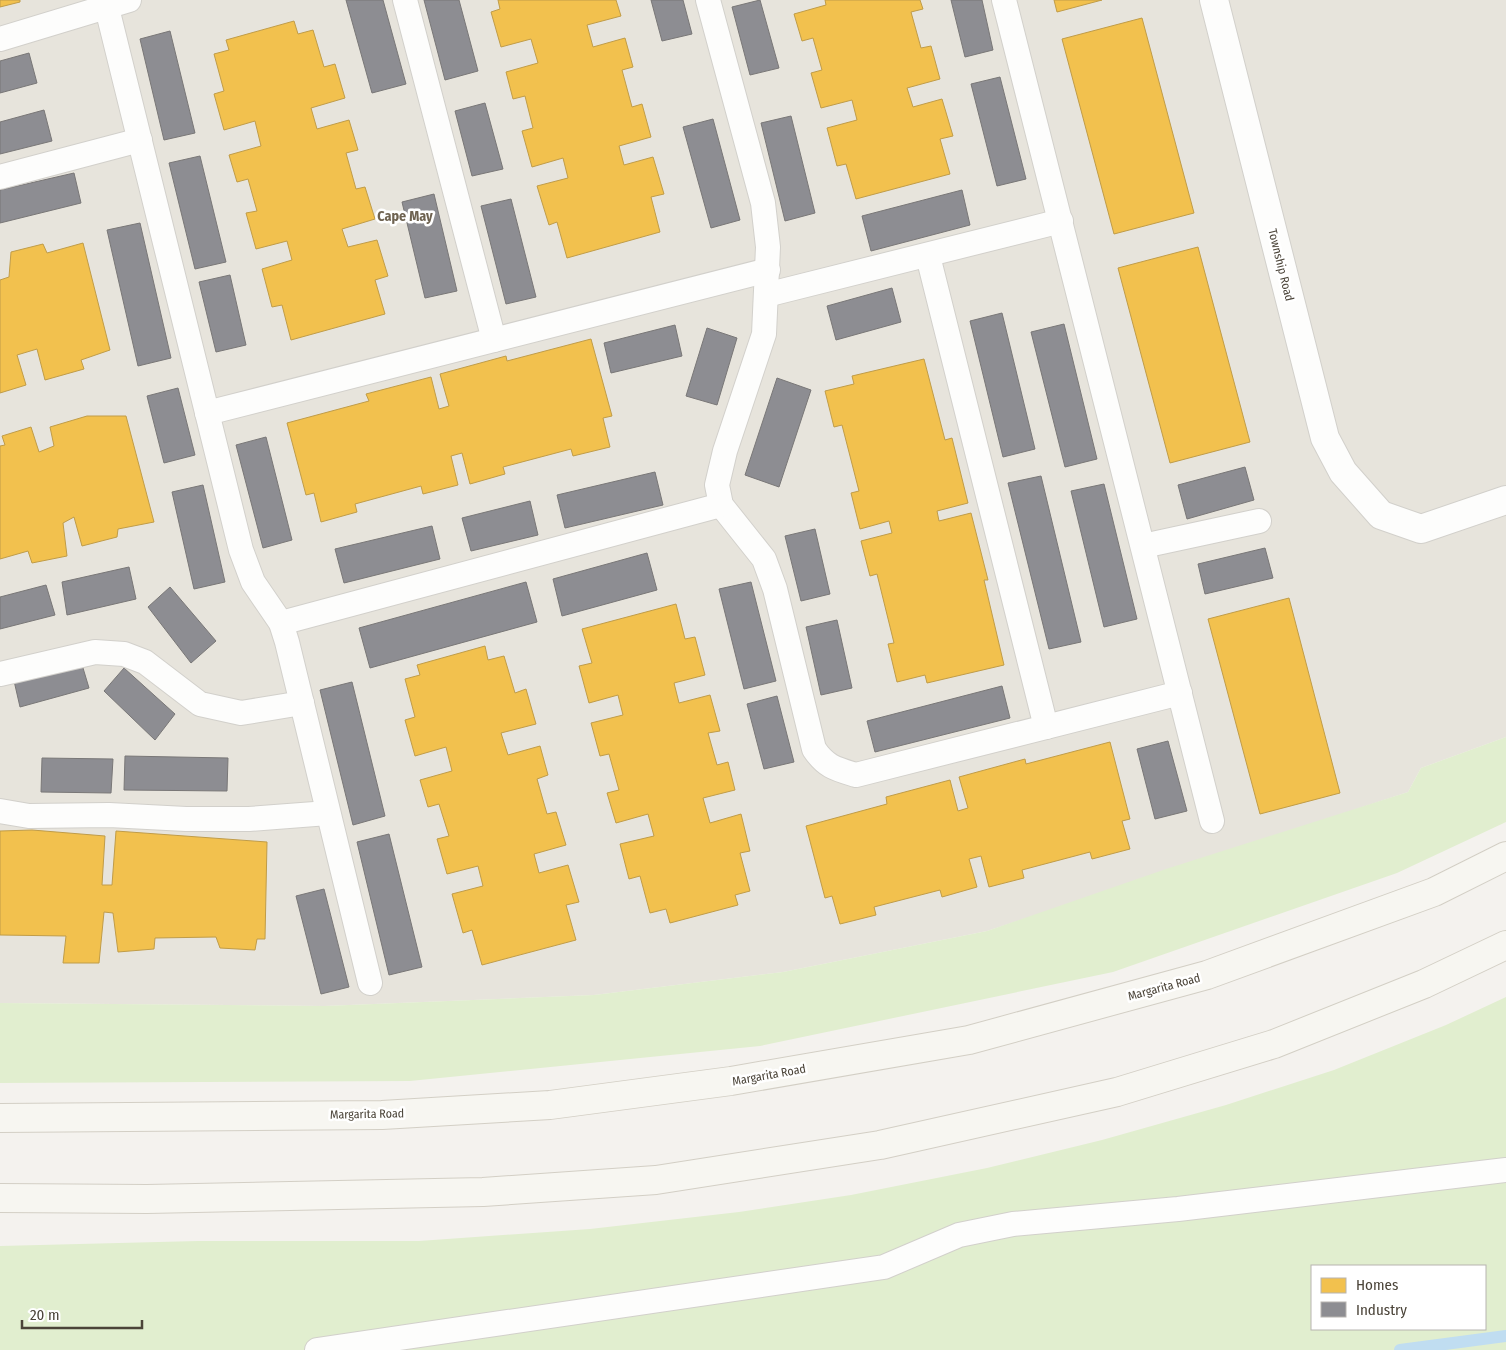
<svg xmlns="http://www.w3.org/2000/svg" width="1506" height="1350" font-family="'Fira Sans Condensed',sans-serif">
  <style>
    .residential { fill: #e7e4dc }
    .green { fill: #e1eecf; fill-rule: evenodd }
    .homes { fill: #f2c14e; stroke: #c09c48 }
    .industry { fill: #8d8d92; stroke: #797777 }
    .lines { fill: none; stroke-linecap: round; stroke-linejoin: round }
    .stream { stroke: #c0ddf1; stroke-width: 12 }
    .lane-casing { stroke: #d2d0cb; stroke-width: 26 }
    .street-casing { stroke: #d2d0cb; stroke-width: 30 }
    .secondary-casing { stroke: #d3cfc5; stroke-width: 30 }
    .lane { stroke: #fdfdfc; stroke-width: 24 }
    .street { stroke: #fdfdfc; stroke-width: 28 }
    .secondary { stroke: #f7f6f1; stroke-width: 28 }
    .labels { text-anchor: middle; stroke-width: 5; stroke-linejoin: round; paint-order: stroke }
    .street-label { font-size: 12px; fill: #4b4439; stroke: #fff }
    .neighbourhood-label { font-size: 14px; font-weight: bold; fill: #6e6250; stroke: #fff }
  </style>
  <rect width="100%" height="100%" fill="#f4f2ee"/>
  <!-- residential -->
  <polygon class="residential" points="0,0 1506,0 1506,737 1421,768 1408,792 987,931 783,972 594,995 324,1006 0,1003"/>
  <!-- green -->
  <g class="green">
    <polygon points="1506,737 1506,822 1397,873 1113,972 760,1046 410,1081 0,1083 0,1003 324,1006 594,995 783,972 987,931 1166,869 1408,792 1421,768"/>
    <path d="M1506 997V1350H0V1246L198 1241H419L590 1229 739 1212 851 1195 987 1168 1102 1140 1226 1105 1334 1070 1446 1025ZM1312 1266H1485V1329H1312Z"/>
  </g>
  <!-- homes -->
  <g class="homes">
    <polygon points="0,0 20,0 20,2 0,7"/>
    <polygon points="498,0 616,0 621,16 587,25 593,47 625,38 633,67 622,70 632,107 642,104 651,137 619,146 624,165 653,157 664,194 651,197 660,232 567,258 557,222 549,225 537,186 568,178 563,158 532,167 522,131 533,128 525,96 513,99 506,72 538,63 531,39 501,47 491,12 500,9"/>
    <polygon points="825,0 920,0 923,9 911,12 921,48 931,46 940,79 907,88 913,107 942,99 953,136 940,139 950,174 856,199 846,164 837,166 827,128 857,120 852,100 821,108 811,73 822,70 813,38 802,41 794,14 826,5"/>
    <polygon points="1054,0 1102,0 1057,12"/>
    <polygon points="1142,18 1194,213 1114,234 1062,39"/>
    <polygon points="294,21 298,34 313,30 324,67 335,64 345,98 311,108 317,129 349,120 358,150 346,153 356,189 365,187 375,219 342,229 348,247 377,240 388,276 375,280 385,314 291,340 282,305 272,307 262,269 292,260 287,241 256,249 246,213 257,211 248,179 237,182 229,155 261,146 255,121 224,130 214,94 224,91 214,54 229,50 226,40"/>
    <polygon points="83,243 110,350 81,360 84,369 45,380 37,349 17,355 26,385 0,393 0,280 9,277 11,252 43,244 47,253"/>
    <polygon points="1198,247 1250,442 1170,463 1118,268"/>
    <polygon points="591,339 612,416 603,418 610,447 573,456 571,449 503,467 505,474 470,484 462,453 451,456 458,485 423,494 421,486 355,504 357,512 321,522 314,493 306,495 287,423 369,401 366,394 431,377 439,409 449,406 440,374 506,356 507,361"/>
    <polygon points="924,359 945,440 952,438 968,503 937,511 939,521 971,513 988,580 984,580 1004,665 927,683 925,675 897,682 888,644 894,643 877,574 870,576 861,541 892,533 889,521 860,529 851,493 859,491 842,425 834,427 825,391 854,384 852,376"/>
    <polygon points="87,416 126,416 154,522 118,529 117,537 82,546 74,517 63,523 67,556 32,563 28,551 0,559 0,446 5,445 2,436 31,427 39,452 54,446 50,427"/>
    <polygon points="1289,598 1340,793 1260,814 1208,619"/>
    <polygon points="676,604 685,639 695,637 705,675 674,683 679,703 710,695 720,731 708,733 717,765 728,762 735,790 703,798 710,823 741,814 750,851 740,853 750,891 735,895 738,905 670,923 666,909 650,913 640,876 629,879 620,844 654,836 648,814 616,823 607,793 619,790 609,754 600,756 591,723 623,715 618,695 589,703 579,666 592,663 582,629"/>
    <polygon points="485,646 488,660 504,656 515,693 526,689 536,724 501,733 508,755 540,746 548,775 537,779 547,814 556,812 566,845 534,854 539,873 568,865 579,902 566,905 576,940 482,965 472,930 463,933 452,894 483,886 478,866 447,874 437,839 449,836 439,804 428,807 420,780 452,771 446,747 415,756 405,720 415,717 405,679 420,675 417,665"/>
    <polygon points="1110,742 1130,819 1122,821 1130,849 1092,859 1090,852 1022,870 1024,878 989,887 981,856 969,859 977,887 942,897 940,890 874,907 876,915 840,924 832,896 825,898 806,826 887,804 886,797 950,780 958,811 968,808 959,777 1025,759 1026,764"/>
    <polygon points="32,830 105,836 102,885 112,885 116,831 267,842 265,939 257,939 255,950 220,948 216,937 155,938 154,949 118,952 113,913 104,912 99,963 63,963 66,936 0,935 0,831"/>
  </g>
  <!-- industry -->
  <g class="industry">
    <polygon points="346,0 383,0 406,84 372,93"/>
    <polygon points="424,0 459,0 478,71 445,80"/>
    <polygon points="651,0 683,0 692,34 662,41"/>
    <polygon points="760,0 779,68 750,75 732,7"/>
    <polygon points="951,0 982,0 993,50 965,57"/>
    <polygon points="170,31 195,133 164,140 140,39"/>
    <polygon points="29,53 37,83 0,93 0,61"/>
    <polygon points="1000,77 1026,179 997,186 971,84"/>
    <polygon points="485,103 503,169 472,176 455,111"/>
    <polygon points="44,110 52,141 0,154 0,122"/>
    <polygon points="791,116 815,213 785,221 761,123"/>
    <polygon points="713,119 740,220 711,228 683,127"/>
    <polygon points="200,156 226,262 195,269 169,163"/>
    <polygon points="74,173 81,203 0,223 0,190"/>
    <polygon points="962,190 970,225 871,251 862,216"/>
    <polygon points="434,194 457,291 425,298 402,202"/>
    <polygon points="511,199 536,297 506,304 481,206"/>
    <polygon points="140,223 171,358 138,366 107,230"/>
    <polygon points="230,275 246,345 216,352 199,282"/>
    <polygon points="892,288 901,322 836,340 827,306"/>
    <polygon points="1002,313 1035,449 1003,457 970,321"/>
    <polygon points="1064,324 1097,459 1065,467 1031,332"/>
    <polygon points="675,325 682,356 611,373 604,343"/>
    <polygon points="707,328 737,338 717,405 686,396"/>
    <polygon points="777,378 811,390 779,487 745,475"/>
    <polygon points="178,388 195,455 164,463 147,396"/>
    <polygon points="266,437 292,540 263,548 236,445"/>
    <polygon points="1245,467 1254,500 1187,519 1178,485"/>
    <polygon points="655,472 663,505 565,528 557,495"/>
    <polygon points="1041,476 1081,642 1049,649 1008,483"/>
    <polygon points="1104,484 1137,619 1104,627 1071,491"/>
    <polygon points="203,485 225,582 194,589 172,492"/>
    <polygon points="530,501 538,535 471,551 462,518"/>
    <polygon points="432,526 440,559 344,583 335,549"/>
    <polygon points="815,529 830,594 801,601 785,536"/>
    <polygon points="1265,548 1273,578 1205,594 1198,564"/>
    <polygon points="647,553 657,590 562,616 553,579"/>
    <polygon points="129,567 136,599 67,615 62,582"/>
    <polygon points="526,582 537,622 370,668 359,628"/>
    <polygon points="751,582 776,681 744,689 719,589"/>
    <polygon points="46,585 55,615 0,629 0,597"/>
    <polygon points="170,587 216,641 191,663 148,607"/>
    <polygon points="837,620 852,688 821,695 806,627"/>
    <polygon points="80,658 89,688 20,707 12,672"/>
    <polygon points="124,668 175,714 155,740 104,691"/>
    <polygon points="352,682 385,816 353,825 320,690"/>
    <polygon points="1002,686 1010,718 875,752 867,721"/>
    <polygon points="777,696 794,762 764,769 747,704"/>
    <polygon points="1168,741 1187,811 1155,819 1137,749"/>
    <polygon points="125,756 228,758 227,791 124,790"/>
    <polygon points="42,758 113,759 111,793 41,792"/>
    <polygon points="389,834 422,967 389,975 357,842"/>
    <polygon points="324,889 349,987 321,994 296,896"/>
  </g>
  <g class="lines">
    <!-- stream -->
    <polyline class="stream" points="1400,1350 1506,1336"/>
    <defs>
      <g id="lane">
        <polyline points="105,0 241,550 253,582 281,623 287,642 370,983"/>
        <polyline points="405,0 494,340"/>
        <path d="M708 0 763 203 768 247 764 334 725 451 717 485 721 505 764 559 775 589 814 749C826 767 836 769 856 775L1180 693"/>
        <polyline points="1004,0 1212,821"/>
        <polyline points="0,39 129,0"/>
        <polyline points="0,177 140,140"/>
        <polyline points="928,256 1046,727"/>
        <polyline points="766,295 1061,221"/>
        <polyline points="207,413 768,270"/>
        <polyline points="1143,546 1259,521"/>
        <polyline points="281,623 721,505"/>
        <polyline points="0,674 95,652 124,654 145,662 200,704 241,713 302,703"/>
        <polyline points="0,811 29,816 109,815 186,819 249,819 328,813"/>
        <polyline points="317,1350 884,1267 959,1235 1013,1224 1178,1209 1506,1170"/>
      </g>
      <polyline id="street" points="1214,0 1325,438 1343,472 1381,515 1421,529 1506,500"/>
      <g id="secondary">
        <polyline points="0,1118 382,1115 550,1105 731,1081 969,1040 1207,975 1434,892 1506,856"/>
        <polyline points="0,1198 147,1199 483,1192 656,1180 880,1145 1117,1092 1274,1044 1424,984 1506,945"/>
      </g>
    </defs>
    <!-- lane casing -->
    <use href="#lane" class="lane-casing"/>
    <!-- street casing -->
    <use href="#street" class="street-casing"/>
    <!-- secondary casing -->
    <use href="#secondary" class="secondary-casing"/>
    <!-- lane -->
    <use href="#lane" class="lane"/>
    <!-- street -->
    <use href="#street" class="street"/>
    <!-- secondary -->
    <use href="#secondary" class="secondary"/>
  </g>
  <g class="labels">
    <!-- street labels -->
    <g class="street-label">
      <text transform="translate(1281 265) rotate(76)" y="4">Township Road</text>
      <text transform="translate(1164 987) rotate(-15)" y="4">Margarita Road</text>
      <text transform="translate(769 1075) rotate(-10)" y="4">Margarita Road</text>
      <text transform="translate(367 1114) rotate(-1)" y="4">Margarita Road</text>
    </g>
    <!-- neighbourhood labels -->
    <g class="neighbourhood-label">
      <text x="405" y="221">Cape May</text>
    </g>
  </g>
  <!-- legend -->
  <rect x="1311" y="1265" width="175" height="65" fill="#ffffff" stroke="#b7b4b0"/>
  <rect x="1321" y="1278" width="25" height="15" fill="#f2c14e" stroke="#b7b4b0"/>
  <text x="1356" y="1290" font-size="15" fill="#4b4439">Homes</text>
  <rect x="1321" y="1302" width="25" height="15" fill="#8d8d92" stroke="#b7b4b0"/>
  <text x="1356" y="1315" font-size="15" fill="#4b4439">Industry</text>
  <!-- scale -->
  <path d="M22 1320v8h120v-8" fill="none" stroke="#4b4439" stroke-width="2.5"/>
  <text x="30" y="1320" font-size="15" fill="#4b4439" stroke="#ffffff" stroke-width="4" paint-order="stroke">20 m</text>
</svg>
